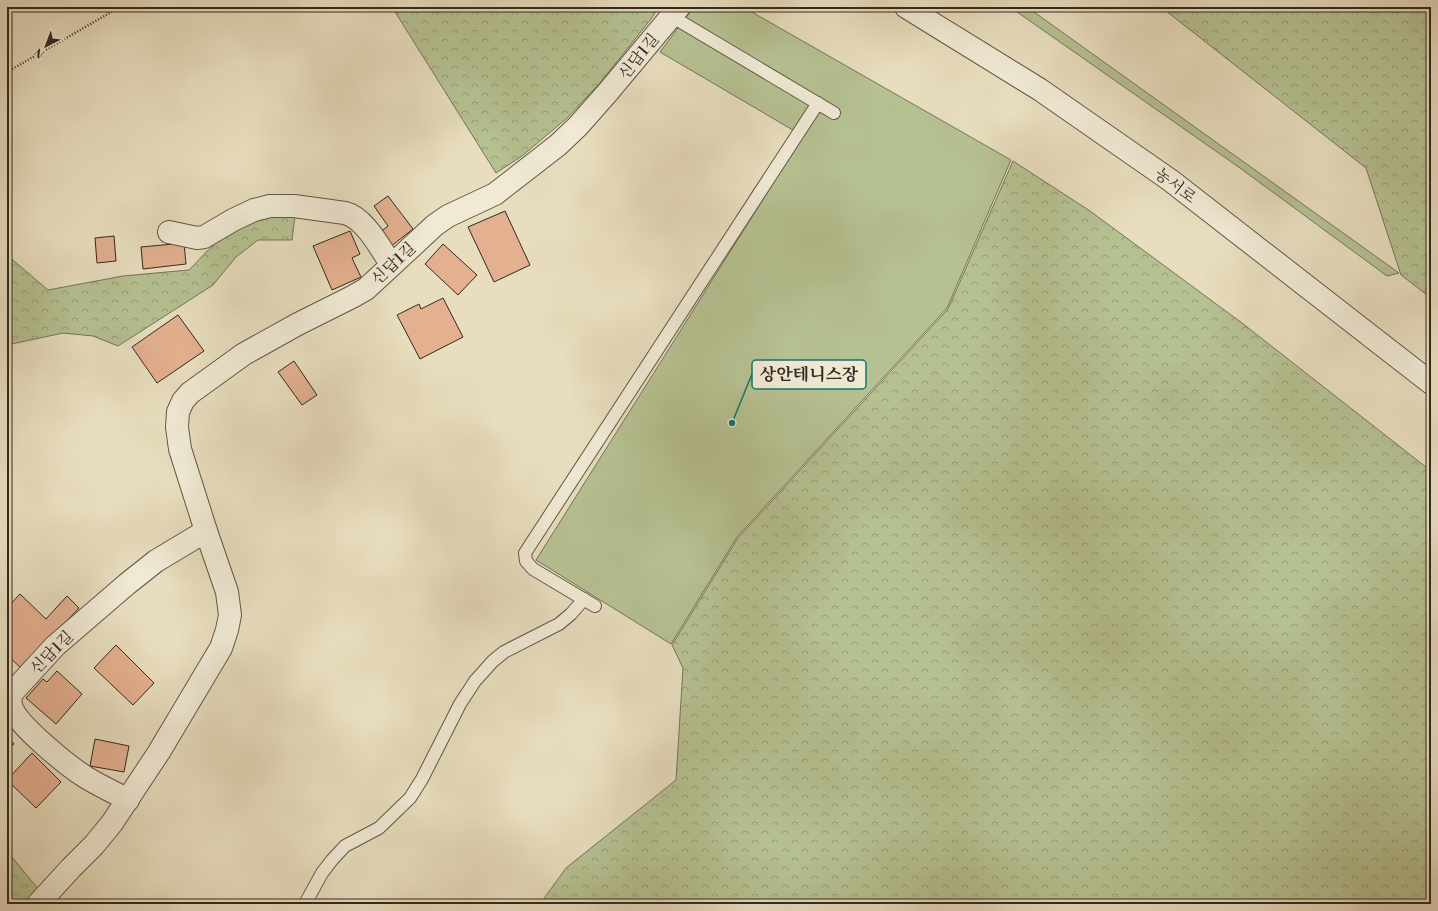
<svg xmlns="http://www.w3.org/2000/svg" width="1438" height="911" font-family="'Libre Bodoni','Noto Serif KR',serif">
  <style>
    .grass { fill: #b6c192; stroke: #757459 }
    .forest { fill: url(#forest-crowns); stroke: #757459 }
    .building { fill: #e3b090; stroke: #342820 }
    .lines { fill: none; stroke-linecap: round; stroke-linejoin: round }
    .service-casing { stroke: #615648; stroke-width: 14 }
    .minor-casing { stroke: #615648; stroke-width: 24 }
    .tertiary-casing { stroke: #615648; stroke-width: 24 }
    .path { stroke: #342820; stroke-width: 2.5; stroke-dasharray: 1 2; stroke-linecap: butt }
    .service { stroke: #f0ead5; stroke-width: 12 }
    .minor { stroke: #f0ead5; stroke-width: 22 }
    .tertiary { stroke: #f0ead5; stroke-width: 22 }
    .labels { text-anchor: middle; stroke-width: 3; stroke-linejoin: round; paint-order: stroke }
    .street-label { font-size: 16px; fill: #342820; stroke: #f0ead5 }
    .leader { fill: none; stroke: #0f766e; stroke-width: 1.5 }
    .callout-dot { fill: #0f766e; stroke: #f0ead5; stroke-width: 1.5 }
    .callout { fill: #f0ead5; stroke: #0f766e; stroke-width: 1.5 }
    .callout-label { font-size: 17px; text-anchor: middle; font-weight: bold; fill: #342820 }
  </style>
  <defs>
    <pattern id="forest-crowns" width="20" height="18" patternUnits="userSpaceOnUse"><rect width="20" height="18" fill="#b6c192"/><path d="M2 6a3 3 0 1 1 6 0M12 15a3 3 0 1 1 6 0" fill="none" stroke="#959d77"/></pattern>
  </defs>
  <rect width="100%" height="100%" fill="#e8debf"/>
  <filter id="stains"><feTurbulence type="fractalNoise" baseFrequency=".005" numOctaves="4"/><feColorMatrix values="0 0 0 0 .2 0 0 0 0 .09 0 0 0 0 .02 0 0 0 .5 -.17"/></filter>
  <radialGradient id="worn" r=".72"><stop offset=".6" stop-color="#630" stop-opacity="0"/><stop offset="1" stop-color="#630" stop-opacity=".3"/></radialGradient>
  <!-- grass -->
  <g class="grass">
    <polygon points="694,7 743,7 1011,160 947,308 737,537 671,644 536,560 803,136 660,52"/>
    <polygon points="1010,7 1027,7 1399,273 1387,276 1240,168"/>
  </g>
  <!-- forest -->
  <g class="forest">
    <polygon points="392,7 659,7 651,19 599,84 567,118 522,156 496,173"/>
    <polygon points="1161,7 1431,7 1431,298 1401,275 1366,168"/>
    <polygon points="1013,161 1090,211 1242,323 1431,471 1431,904 540,904 566,868 676,780 683,668 672,645 738,538 948,309"/>
    <polygon points="295,216 292,240 258,240 236,257 213,285 118,346 93,336 63,333 7,345 7,255 48,290 123,276 189,270 218,240 258,217"/>
    <polygon points="7,851 39,890 28,904 7,904"/>
  </g>
  <!-- building -->
  <g class="building">
    <polygon points="388,196 413,229 390,247 379,233 388,226 374,206"/>
    <polygon points="505,211 530,265 494,282 468,227"/>
    <polygon points="350,231 360,254 352,258 361,277 332,290 313,246"/>
    <polygon points="114,236 116,261 97,263 95,238"/>
    <polygon points="184,243 186,264 143,269 141,247"/>
    <polygon points="443,244 477,275 458,295 425,264"/>
    <polygon points="443,298 463,337 420,359 397,315 419,304 421,309"/>
    <polygon points="178,315 204,351 157,383 132,347"/>
    <polygon points="294,361 317,395 302,405 278,372"/>
    <polygon points="20,594 46,619 67,596 79,608 22,669 7,655 7,608"/>
    <polygon points="116,645 154,683 133,705 94,668"/>
    <polygon points="57,671 82,694 56,724 26,698 43,679 47,682"/>
    <polygon points="7,735 14,744 7,750"/>
    <polygon points="95,739 129,746 124,772 90,766"/>
    <polygon points="32,753 61,782 36,808 7,780"/>
  </g>
  <g class="lines">
    <defs>
      <g id="service">
        <polyline points="671,16 834,113"/>
        <polyline points="595,606 533,569 526,561 525,553 818,103"/>
        <polyline points="305,904 322,873 332,860 345,846 379,828 410,798 422,779 460,704 475,681 493,661 504,652 559,624 571,614 584,599"/>
      </g>
      <g id="minor">
        <path d="M169 232 197 238 204 237 233 220 254 210 270 206H294L345 213C365 218 380 248 391 264"/>
        <path d="M128 800C114 792 100 786 87 778 69 767 17 725 11 706 10 702 11 698 11 694L55 646 127 584 156 561 206 531"/>
        <polyline points="38,904 71,868 94,845 112,823 159,752 221,648 227,630 230,615 227,592 206,531 180,449 177,427 178,412 183,401 190,393 244,354 298,324 352,297 366,289 435,225 448,216 495,194 558,145 578,126 608,92 679,7"/>
      </g>
      <polyline id="tertiary" points="906,7 1039,89 1170,180 1431,383"/>
    </defs>
    <!-- service casing -->
    <use href="#service" class="service-casing"/>
    <!-- minor casing -->
    <use href="#minor" class="minor-casing"/>
    <!-- tertiary casing -->
    <use href="#tertiary" class="tertiary-casing"/>
    <!-- path -->
    <polyline class="path" points="7,72 120,7"/>
    <!-- service -->
    <use href="#service" class="service"/>
    <!-- minor -->
    <use href="#minor" class="minor"/>
    <!-- tertiary -->
    <use href="#tertiary" class="tertiary"/>
  </g>
  <g class="labels">
    <!-- street labels -->
    <g class="street-label">
      <text transform="translate(638 56) rotate(-51)" y="6">신답1길</text>
      <text transform="translate(1176 185) rotate(37)" y="6">농서로</text>
      <text transform="translate(393 263) rotate(-43)" y="6">신답1길</text>
      <text transform="translate(51 652) rotate(-45)" y="6">신답1길</text>
    </g>
  </g>
  <!-- callouts -->
  <path class="leader" d="M732 423L752 374"/>
  <circle class="callout-dot" cx="732" cy="423" r="4"/>
  <rect class="callout" x="752" y="360" width="114" height="29" rx="4"/>
  <g class="callout-label">
    <text x="809" y="380">상안테니스장</text>
  </g>
  <!-- margin -->
  <rect width="1438" height="911" fill="none" stroke="#e8debf" stroke-width="24"/>
  <rect x="8" y="8" width="1422" height="895" fill="none" stroke="#342820" stroke-width="2"/>
  <rect x="12" y="12" width="1414" height="887" fill="none" stroke="#342820"/>
  <!-- north arrow -->
  <g transform="translate(46 46) rotate(222)" stroke="#f0ead5" stroke-width="3" paint-order="stroke">
  <path d="M0-3L7 15L0 10L-7 15Z" fill="#342820"/>
  <text y="-6" font-size="11" font-weight="bold" text-anchor="middle" fill="#342820">N</text>
  </g>
  <rect width="100%" height="100%" filter="url(#stains)"/>
  <rect width="100%" height="100%" fill="url(#worn)"/>
</svg>
